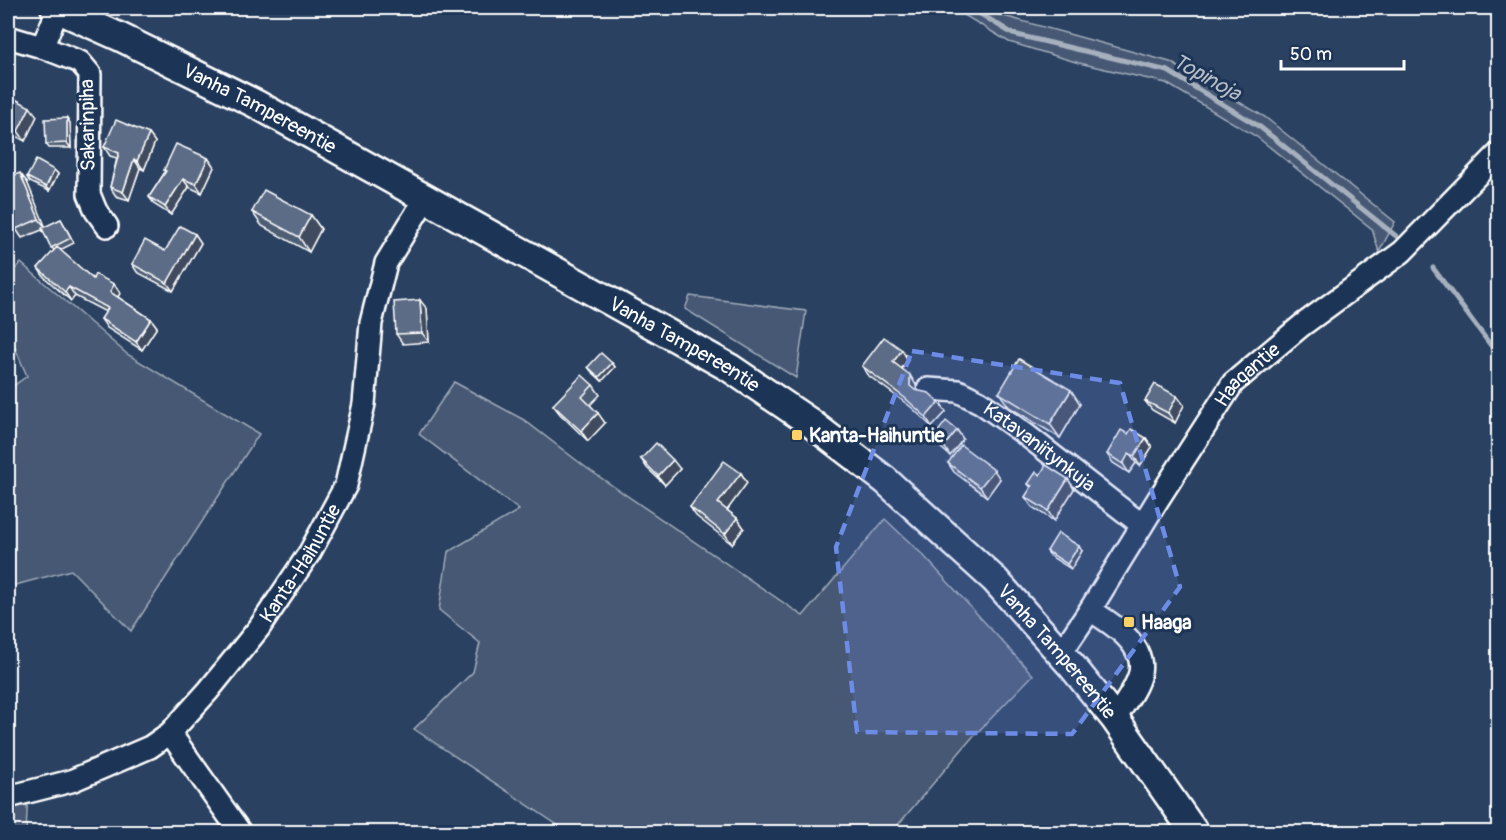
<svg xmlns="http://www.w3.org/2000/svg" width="1506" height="840" font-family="Pangolin,sans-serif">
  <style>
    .green { fill: #465975; stroke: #a2acba; stroke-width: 1.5 }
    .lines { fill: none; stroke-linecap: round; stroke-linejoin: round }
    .stream { stroke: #a7b1be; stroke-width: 5 }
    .minor-casing { stroke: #fff; stroke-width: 26 }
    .major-casing { stroke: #fff; stroke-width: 32 }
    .minor { stroke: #1d3557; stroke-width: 21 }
    .major { stroke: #1d3557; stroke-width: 27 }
    .wall { fill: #4e5d73; stroke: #fff; stroke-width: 1.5 }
    .shaded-wall { fill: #404c5e; stroke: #fff; stroke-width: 1.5 }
    .building { fill: #5b6c86; stroke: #fff; stroke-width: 1.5 }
    .marked { fill: #6c8ce6; fill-opacity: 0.2; stroke: #6c8ce6; stroke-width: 4.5; stroke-dasharray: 12 8; stroke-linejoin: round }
    .poi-dot { fill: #ffd166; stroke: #1d3557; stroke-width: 2 }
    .labels { text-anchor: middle; stroke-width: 6; stroke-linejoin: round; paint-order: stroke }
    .street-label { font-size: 20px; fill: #fff; stroke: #1d3557 }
    .poi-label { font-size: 20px; font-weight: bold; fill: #fff; stroke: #1d3557; text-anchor: start }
    .water-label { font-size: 21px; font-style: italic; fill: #b6bec8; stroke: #1d3557 }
  </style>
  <rect width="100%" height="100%" fill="#2a4161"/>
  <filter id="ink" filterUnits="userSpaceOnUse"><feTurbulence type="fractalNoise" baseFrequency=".0167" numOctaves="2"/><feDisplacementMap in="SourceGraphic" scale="12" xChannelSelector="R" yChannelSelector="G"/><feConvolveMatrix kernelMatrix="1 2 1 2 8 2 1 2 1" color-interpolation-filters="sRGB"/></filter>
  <g filter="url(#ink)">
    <!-- green -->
    <g class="green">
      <polygon points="955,8 988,8 993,13 1170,62 1265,117 1395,222 1379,252 1372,229 1257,137 1166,83 1079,63 1009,42 959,12"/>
      <polygon points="21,263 127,354 259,434 131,631 71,570 8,587 8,390 27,376 8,331 8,276"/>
      <polygon points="690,296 806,311 796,378 685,309"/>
      <polygon points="454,382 524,420 588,469 803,616 885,519 924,556 1033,675 970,740 892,832 568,832 414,729 473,672 480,643 439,610 448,552 519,510 419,434"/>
      <polygon points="28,792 26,832 8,832 8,798"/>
    </g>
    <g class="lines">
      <!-- stream -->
      <g class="stream">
        <polyline points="971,8 1013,34 1168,71 1260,127 1396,236"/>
        <polyline points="1433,268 1498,355"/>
      </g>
      <defs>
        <g id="minor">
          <polyline points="8,37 42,47 80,62 90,74 89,194 96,211 107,226"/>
          <polyline points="42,47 59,8"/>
          <path id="s1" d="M928 389 958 391 980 402 1025 434 1142 525"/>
          <path d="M1090 610C1111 623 1146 644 1140 673 1136 690 1123 705 1115 719"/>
          <path id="s2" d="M1061 653 1090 610 1157 501 1233 383 1301 326 1402 252 1498 154"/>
          <polyline points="170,733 240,832"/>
          <path id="s3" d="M8 797 71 781 150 747 170 733 208 691 259 628 310 552 346 485 364 404 371 323 386 263 425 199"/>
        </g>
        <g id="major">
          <path id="s4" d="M55 8 120 37 256 104 730 368 808 421 885 480 995 580 1072 666 1115 719 1194 832"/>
        </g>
      </defs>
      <!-- minor casing -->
      <use href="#minor" class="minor-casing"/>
      <!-- major casing -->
      <use href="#major" class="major-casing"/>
      <!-- minor -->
      <use href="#minor" class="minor"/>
      <!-- major -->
      <use href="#major" class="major"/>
    </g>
    <!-- wall -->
    <g class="wall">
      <polygon points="8,95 37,116 25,141 8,132"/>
      <polygon points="67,118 70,123 71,148 49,148 46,144"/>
      <polygon points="149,134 155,142 144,170 140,168 129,200 116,196 110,187 117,158 110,156 104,147"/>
      <polygon points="208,158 214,167 202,193 189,187 171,215 155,205 149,197 165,172 164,170"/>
      <polygon points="54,170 58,174 49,191 30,182 27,177"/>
      <polygon points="27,182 45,227 61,219 64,224 74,243 60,250 93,279 120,293 118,297 151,319 157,327 142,350 107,328 101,319 106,312 75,296 71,301 44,277 38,268 54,251 42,230 22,238 16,229"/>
      <polygon points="252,212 311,215 321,229 309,252 262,226"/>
      <polygon points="195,234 201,243 173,291 137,272 132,264 165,251"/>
      <polygon points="427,309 429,342 403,344 396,334"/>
      <polygon points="902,350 908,360 902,369 916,385 917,391 939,402 946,412 932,427 911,407 869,376 862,366"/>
      <polygon points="612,363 615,367 602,381 591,371 588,367"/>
      <polygon points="593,385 600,395 590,405 605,423 588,441 560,414 553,405"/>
      <polygon points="999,393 1080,404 1060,438 1009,407"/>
      <polygon points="1145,401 1184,405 1175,423 1152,410"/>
      <polygon points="957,430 963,439 950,456 940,447 933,438"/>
      <polygon points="1128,434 1146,438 1152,447 1140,466 1136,463 1129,473 1113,463 1107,454"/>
      <polygon points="641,459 680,469 665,485 647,468"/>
      <polygon points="948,463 1000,479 987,497 954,472"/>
      <polygon points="741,473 747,483 727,510 737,518 744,528 732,544 696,516 690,507"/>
      <polygon points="1040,475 1068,479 1074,489 1054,521 1032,507 1025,497 1031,488 1028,484"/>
      <polygon points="1047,551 1082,551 1071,569 1050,556"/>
    </g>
    <!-- shaded-wall -->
    <g class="shaded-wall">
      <polygon points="30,107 37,116 25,141 18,131"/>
      <polygon points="67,118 70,123 71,148 67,143"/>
      <polygon points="149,134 155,142 144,170 137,161"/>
      <polygon points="208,158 214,167 202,193 196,184"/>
      <polygon points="134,159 140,168 129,200 123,192"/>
      <polygon points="54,170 58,174 49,191 46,187"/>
      <polygon points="20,173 27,182 46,228 39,219"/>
      <polygon points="183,179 189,187 171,215 165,207"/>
      <polygon points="311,215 321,229 309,252 299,237"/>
      <polygon points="195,234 201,243 173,291 167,283"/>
      <polygon points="114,284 120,293 116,300 110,292"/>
      <polygon points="69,287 75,296 71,301 65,292"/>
      <polygon points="420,300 427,309 429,342 422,333"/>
      <polygon points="151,319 157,327 142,350 136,342"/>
      <polygon points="902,350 908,360 899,372 893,362"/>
      <polygon points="612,363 615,367 602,381 599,377"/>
      <polygon points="910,375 916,385 917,395 910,386"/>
      <polygon points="1071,390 1080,404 1060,438 1050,424"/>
      <polygon points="1177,396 1184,405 1175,423 1168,413"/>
      <polygon points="939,402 946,412 932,427 926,417"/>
      <polygon points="598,413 605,423 588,441 581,431"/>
      <polygon points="957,430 963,439 950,456 944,446"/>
      <polygon points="1146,438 1152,447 1140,466 1134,456"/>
      <polygon points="1129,453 1136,463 1129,473 1123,464"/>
      <polygon points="673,460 680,469 665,485 658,476"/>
      <polygon points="994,470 1000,479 987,497 980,487"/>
      <polygon points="741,473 747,483 725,513 718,503"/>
      <polygon points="1068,479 1074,489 1054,521 1048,511"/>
      <polygon points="737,518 744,528 732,544 725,534"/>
      <polygon points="1079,546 1082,551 1071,569 1067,564"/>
    </g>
    <!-- building -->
    <g class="building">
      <polygon points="8,95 30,107 18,131 8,126"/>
      <polygon points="67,118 67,143 46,144 45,119"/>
      <polygon points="116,120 149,134 137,161 134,159 123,192 110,187 119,153 104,147"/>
      <polygon points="176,144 208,158 196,184 183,179 165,207 149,197 166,171 164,170"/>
      <polygon points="36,160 54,170 46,187 27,177"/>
      <polygon points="20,173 39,219 16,229 8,209 8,178"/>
      <polygon points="264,190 311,215 299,237 252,212"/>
      <polygon points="61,219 71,238 51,248 42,228"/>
      <polygon points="180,226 195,234 167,283 132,264 145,240 165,251"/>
      <polygon points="57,247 93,279 95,274 114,284 110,292 151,319 136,342 101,319 108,308 69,287 65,292 38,268"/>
      <polygon points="420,300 422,333 396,334 394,302"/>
      <polygon points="884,337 902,350 893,362 910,375 910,386 915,390 929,393 939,402 926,417 905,398 862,366"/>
      <polygon points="601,353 612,363 599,377 588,367"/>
      <polygon points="1019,359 1071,390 1050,424 999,393"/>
      <polygon points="582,375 593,385 582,397 598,413 581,431 553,405"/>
      <polygon points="1155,384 1177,396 1168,413 1145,401"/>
      <polygon points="946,421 957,430 944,446 933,438"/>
      <polygon points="1131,429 1146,438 1134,456 1129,453 1123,464 1107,454 1121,430 1128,434"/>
      <polygon points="656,443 673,460 658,476 641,459"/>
      <polygon points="961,445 994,470 980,487 948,463"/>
      <polygon points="724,461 741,473 718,503 737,518 725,534 690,507"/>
      <polygon points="1046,465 1068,479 1048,511 1025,497 1032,486 1028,484 1036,472 1040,475"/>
      <polygon points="1058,533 1079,546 1067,564 1047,551"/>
    </g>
  </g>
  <!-- marked area -->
  <path class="marked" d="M912 351 1120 383 1180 587 1072 734 857 732 836 547Z"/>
  <!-- markers -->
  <g class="poi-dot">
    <rect x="791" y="429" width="12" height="12" rx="3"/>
    <rect x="1123" y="616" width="12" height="12" rx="3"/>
  </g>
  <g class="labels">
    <!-- street labels -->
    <g class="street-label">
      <text dy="7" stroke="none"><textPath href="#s4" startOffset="228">Vanha Tampereentie</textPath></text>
      <text transform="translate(87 125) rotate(-91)" y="7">Sakarinpiha</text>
      <text dy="7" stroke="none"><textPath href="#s4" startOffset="714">Vanha Tampereentie</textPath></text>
      <text dy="7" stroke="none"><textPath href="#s2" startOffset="336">Haagantie</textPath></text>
      <text dy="7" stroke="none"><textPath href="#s1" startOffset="129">Katavaniitynkuja</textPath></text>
      <text dy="7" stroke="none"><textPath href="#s3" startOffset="390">Kanta-Haihuntie</textPath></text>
      <text dy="7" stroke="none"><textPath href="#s4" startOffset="1200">Vanha Tampereentie</textPath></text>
    </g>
    <!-- poi labels -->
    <g class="poi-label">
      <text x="809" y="442">Kanta-Haihuntie</text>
      <text x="1141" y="629">Haaga</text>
    </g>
    <!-- water labels -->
    <g class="water-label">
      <text transform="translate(1207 77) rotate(29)" y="7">Topinoja</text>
    </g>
  </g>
  <!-- margin -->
  <rect width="1506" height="840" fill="none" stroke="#1d3557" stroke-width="30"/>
  <rect x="15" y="15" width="1476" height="810" fill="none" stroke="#fff" stroke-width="2" filter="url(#ink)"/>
  <!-- scale -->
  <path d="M1281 60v9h123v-9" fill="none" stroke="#ffffff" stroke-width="3"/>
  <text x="1290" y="60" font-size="18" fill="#ffffff" stroke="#1d3557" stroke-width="4.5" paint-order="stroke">50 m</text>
</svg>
